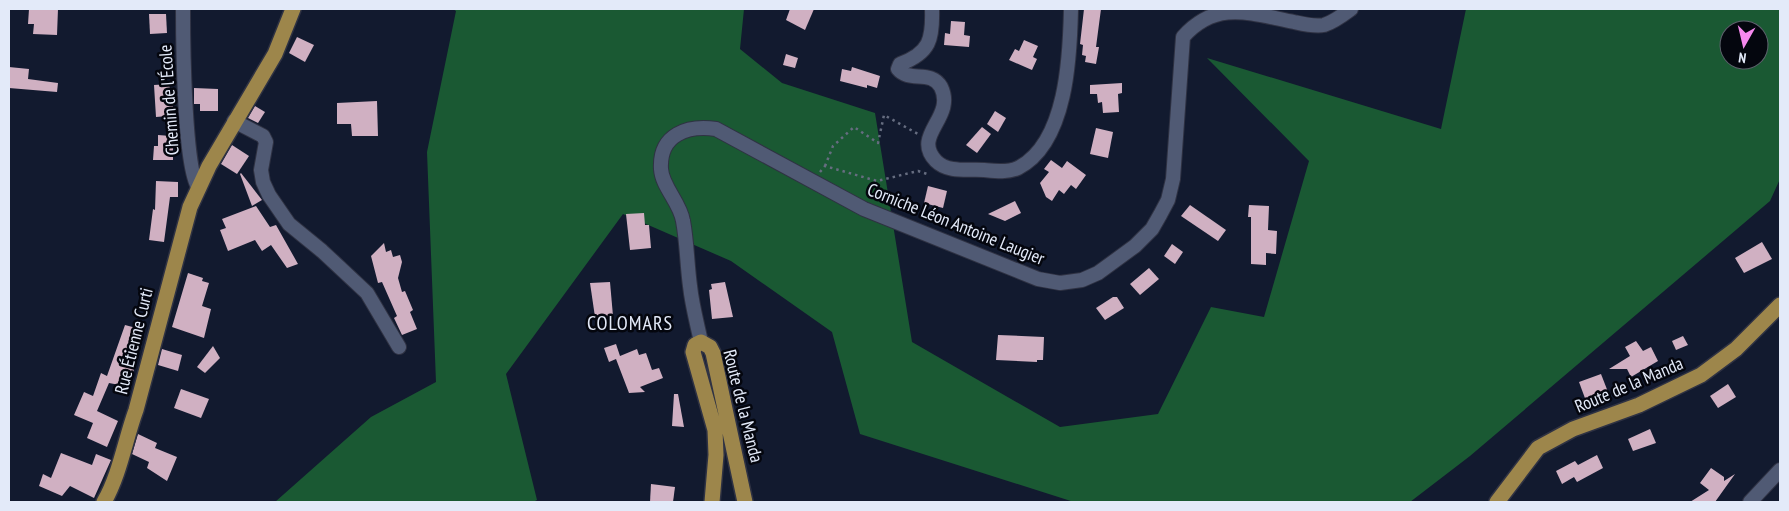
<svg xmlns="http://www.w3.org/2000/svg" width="1789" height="511" font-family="'PT Sans Narrow',sans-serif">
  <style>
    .forest { fill: #1a5933; fill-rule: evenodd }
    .building { fill: #d0b0c2 }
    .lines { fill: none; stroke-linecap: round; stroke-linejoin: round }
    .minor-casing { stroke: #2f3243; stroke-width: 16 }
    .major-casing { stroke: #2f3243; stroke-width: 18 }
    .path { stroke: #666d80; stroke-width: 2.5; stroke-dasharray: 2.5 4; stroke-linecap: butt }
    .minor { stroke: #505a74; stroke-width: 14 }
    .major { stroke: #9d864b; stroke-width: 15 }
    .labels { text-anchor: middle; stroke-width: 5; stroke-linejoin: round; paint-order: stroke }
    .street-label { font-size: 18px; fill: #e3eaf9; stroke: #04060e }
    .quarter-label { font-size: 20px; letter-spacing: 1px; fill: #e3eaf9; stroke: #04060e }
  </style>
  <rect width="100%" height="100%" fill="#121a2f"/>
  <!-- forest -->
  <path class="forest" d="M453 9H744L740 49 782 83 875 113 912 342 1060 427 1158 414 1211 307 1264 317 1309 161 1207 58 1441 129 1466 9H1780V179L1770 201 1470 456 1410 502H1074L860 434 832 332 731 261 623 214 506 374 537 500 533 502H275L371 417 436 382 427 152 456 11ZM1729 30H1759V60H1729Z"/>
  <!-- building -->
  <g class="building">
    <polygon points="29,9 58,9 57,35 33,34 34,24 28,24"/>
    <polygon points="790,9 814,9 805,30 786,20"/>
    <polygon points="1084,9 1101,9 1096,47 1099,47 1096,64 1085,62 1086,56 1082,55 1083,45 1080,44"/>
    <polygon points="149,14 166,14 167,33 150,34"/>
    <polygon points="951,21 965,22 964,35 970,36 969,47 944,45 945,33 950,34"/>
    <polygon points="297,37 314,45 305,62 289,53"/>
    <polygon points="1024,40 1038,46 1033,57 1037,59 1032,70 1009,60 1015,49 1019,51"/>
    <polygon points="786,54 798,58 795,68 783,65"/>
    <polygon points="9,67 29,69 28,79 58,83 57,92 9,88"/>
    <polygon points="852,67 880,76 877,88 867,85 867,88 840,81 842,69 851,71"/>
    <polygon points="1122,83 1122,93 1118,94 1119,112 1103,113 1102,102 1098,103 1097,94 1090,94 1090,85"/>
    <polygon points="169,84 170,89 172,89 173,108 168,110 168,116 156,117 154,85"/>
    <polygon points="194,88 218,89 218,111 200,111 200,104 194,104"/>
    <polygon points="377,101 378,136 352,136 351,124 337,124 337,103"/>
    <polygon points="255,106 265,112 258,123 248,118"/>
    <polygon points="995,111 1006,118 998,132 987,124"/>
    <polygon points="982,127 991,134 977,153 966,145"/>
    <polygon points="1096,128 1113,132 1108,158 1090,154"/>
    <polygon points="158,135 171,136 170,146 173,147 173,160 153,160 154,146 158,146"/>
    <polygon points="232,145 249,156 237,174 221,164"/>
    <polygon points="1051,160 1062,168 1067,161 1086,175 1076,189 1071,185 1064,194 1059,190 1052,201 1046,197 1040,183 1049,172 1044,169"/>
    <polygon points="241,173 262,200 252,206 240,174"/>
    <polygon points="156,181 178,182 178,197 170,197 164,242 149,240 153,209 155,210"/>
    <polygon points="928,186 947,191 943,208 924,203"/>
    <polygon points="1015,201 1021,213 1005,221 988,214"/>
    <polygon points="1190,205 1226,230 1218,241 1181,216"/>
    <polygon points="1249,205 1269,206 1268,230 1277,231 1276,254 1266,253 1266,265 1251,264 1251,217 1248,217"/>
    <polygon points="256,206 270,227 276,225 298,264 287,268 271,245 262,251 255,240 228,251 220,230 226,228 222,219"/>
    <polygon points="644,213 645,225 649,225 651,248 630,250 626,214"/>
    <polygon points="1762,242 1772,259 1744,273 1735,258"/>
    <polygon points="384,243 386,252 391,250 393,257 400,255 402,262 398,278 402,292 405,291 413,310 410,312 417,329 402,335 394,318 397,316 382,282 378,283 371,256"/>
    <polygon points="1172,244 1183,252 1175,264 1164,256"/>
    <polygon points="1149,268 1159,279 1140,295 1130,284"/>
    <polygon points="188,273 203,278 202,281 209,283 202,306 211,309 204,338 172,327"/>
    <polygon points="610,282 613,316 595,317 590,283"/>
    <polygon points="725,282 733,317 712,319 709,290 712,289 711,284"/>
    <polygon points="1113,297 1117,297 1124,308 1105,320 1096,308"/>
    <polygon points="125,325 140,329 129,367 134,369 130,387 109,383 97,411 118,421 107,447 87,438 93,423 74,415 84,392 93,396 101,373 107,376"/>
    <polygon points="998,335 1044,337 1043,360 1037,360 1037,362 996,360"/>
    <polygon points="1683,336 1688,345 1676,350 1672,341"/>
    <polygon points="1636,341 1643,351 1651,347 1658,361 1631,377 1627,369 1609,369 1630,356 1625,347"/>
    <polygon points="616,344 620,356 637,349 639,355 646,353 652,370 659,368 663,378 640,387 645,392 629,393 616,359 609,362 604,348"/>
    <polygon points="213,346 220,358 205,373 197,367"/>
    <polygon points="162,349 182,355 178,371 158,365"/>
    <polygon points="1601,374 1608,392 1586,401 1579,382"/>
    <polygon points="1728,384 1736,397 1718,408 1710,396"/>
    <polygon points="181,389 209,399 201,418 174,408"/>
    <polygon points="674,394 678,394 684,427 672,426"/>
    <polygon points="1650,429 1656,443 1633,451 1628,439"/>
    <polygon points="138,434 157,443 155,448 177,457 167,481 147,468 149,462 132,454"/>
    <polygon points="61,453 92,465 96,454 111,460 94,498 70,486 62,496 39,486 43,474 51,478"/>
    <polygon points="1597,455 1603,468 1577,482 1574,477 1562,484 1556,471 1575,461 1578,465"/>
    <polygon points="1711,468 1724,477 1724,481 1735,474 1715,502 1690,502 1709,490 1700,483"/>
    <polygon points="651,484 675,487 673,502 650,502"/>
  </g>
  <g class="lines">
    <defs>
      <g id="minor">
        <path d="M183 9C183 37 184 172 199 188"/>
        <path d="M932 9C933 39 930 53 900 64L898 69C909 83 931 69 941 87 956 118 911 135 936 161 948 173 968 169 984 170 994 171 1008 173 1018 168 1067 143 1070 56 1071 9"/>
        <polyline points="234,121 263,136 266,142 261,170 263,182 269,195 289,224 322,251 367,293 399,347"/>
        <path d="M701 342C697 323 692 305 690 286 687 264 687 242 683 221 680 202 662 187 661 169 659 134 688 125 716 129L864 209 1038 279 1060 283 1082 280 1098 273 1135 246 1152 229 1160 215 1168 200 1173 179 1183 37C1216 0 1249 13 1294 22 1303 24 1315 27 1324 25 1334 22 1343 15 1351 9"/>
        <polyline points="1750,502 1780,470"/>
      </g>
      <g id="major">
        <path d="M104 502C120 474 125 440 136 410L190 207 209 166 275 54 293 9"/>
        <polyline points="712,502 716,455 715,430 693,352 695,345 701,342 710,347 713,353 745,502"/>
        <polyline points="1497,502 1538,448 1573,429 1639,405 1701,375 1736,349 1780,305"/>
      </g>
    </defs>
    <!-- minor casing -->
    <use href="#minor" class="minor-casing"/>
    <!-- major casing -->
    <use href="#major" class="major-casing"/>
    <!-- path -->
    <g class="path">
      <polyline points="825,166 833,146 854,127 878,143 884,115 918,134"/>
      <polyline points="820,172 825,166 877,181 918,171 930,175"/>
      <polyline points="747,442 748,436"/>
    </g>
    <!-- minor -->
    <use href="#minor" class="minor"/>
    <!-- major -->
    <use href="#major" class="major"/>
  </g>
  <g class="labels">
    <!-- street labels -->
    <g class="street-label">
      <text transform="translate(169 100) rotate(-94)" y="6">Chemin de l'École</text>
      <text transform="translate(956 224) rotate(22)" y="6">Corniche Léon Antoine Laugier</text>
      <text transform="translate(134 341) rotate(-76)" y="6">Rue Étienne Curti</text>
      <text transform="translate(1629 385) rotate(-23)" y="6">Route de la Manda</text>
      <text transform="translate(743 406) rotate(76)" y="6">Route de la Manda</text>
    </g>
    <!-- quarter labels -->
    <g class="quarter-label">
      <text x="630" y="330">COLOMARS</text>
    </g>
  </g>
  <!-- border -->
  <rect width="1789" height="511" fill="none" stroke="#e3eaf9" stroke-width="20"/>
  <!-- north arrow -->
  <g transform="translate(1744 45) rotate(188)"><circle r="24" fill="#04060e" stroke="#5d616c"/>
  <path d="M0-4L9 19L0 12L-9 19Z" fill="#f689ee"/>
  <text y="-8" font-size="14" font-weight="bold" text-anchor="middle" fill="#e3eaf9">N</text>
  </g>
</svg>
